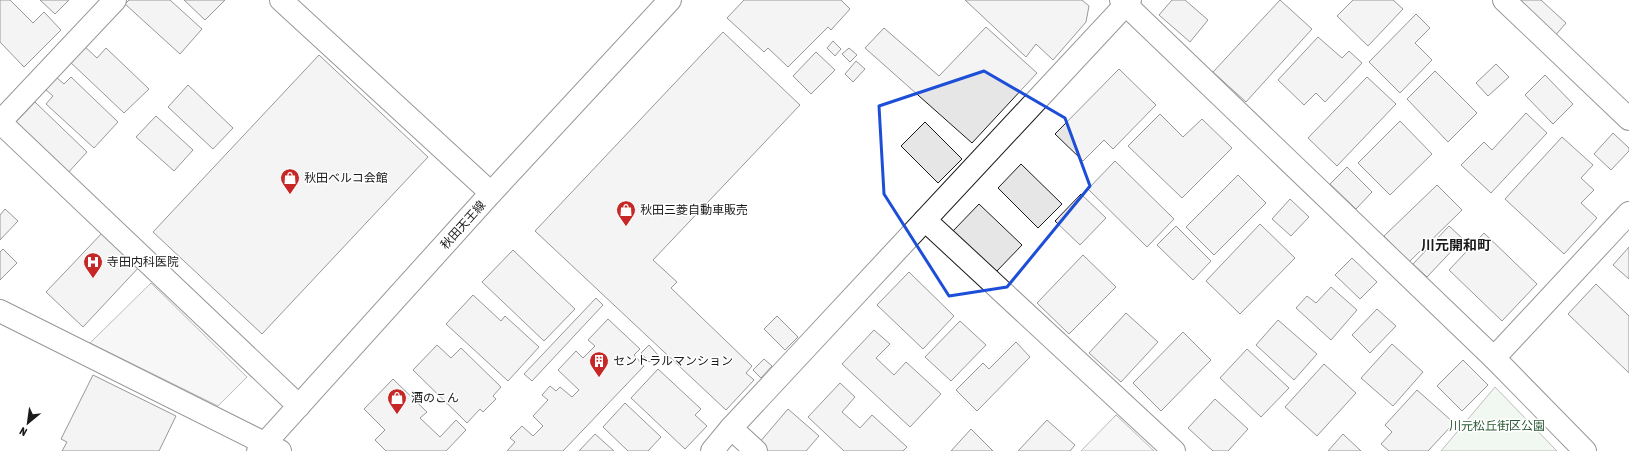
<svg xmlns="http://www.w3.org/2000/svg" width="1629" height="451" font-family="'Asap Condensed','Noto Sans JP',sans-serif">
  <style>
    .green { fill: #e0efe3; stroke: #6a6a6a }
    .parking { fill: #ededed; stroke: #6a6a6a }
    .building { fill: #e6e6e6; stroke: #1a1a1a }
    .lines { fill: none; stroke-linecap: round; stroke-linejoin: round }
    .minor-casing { stroke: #1a1a1a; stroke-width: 24 }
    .primary-casing { stroke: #1a1a1a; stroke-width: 24 }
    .minor { stroke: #fff; stroke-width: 22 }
    .primary { stroke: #fff; stroke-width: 22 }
    .marked { fill: none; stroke: #1d4ed8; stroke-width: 3; stroke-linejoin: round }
    .labels { text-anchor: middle; stroke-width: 3; stroke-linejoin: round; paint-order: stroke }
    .poi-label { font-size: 12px; fill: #1a1a1a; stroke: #fff; text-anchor: start }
    .street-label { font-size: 12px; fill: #1a1a1a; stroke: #fff }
    .park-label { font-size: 12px; fill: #2b5a34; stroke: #fff }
    .quarter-label { font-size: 14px; font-weight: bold; fill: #1a1a1a; stroke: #fff }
  </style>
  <rect width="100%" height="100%" fill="#fff"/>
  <!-- green -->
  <polygon class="green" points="1495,387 1557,451 1441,451"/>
  <!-- parking -->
  <g class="parking">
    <polygon points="151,283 247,377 218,406 90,343"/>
    <polygon points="1116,415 1154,451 1081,451"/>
  </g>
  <!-- building -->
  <g class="building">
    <polygon points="0,0 10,0 33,23 44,12 61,30 24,67 0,42"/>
    <polygon points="40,0 69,0 55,14"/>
    <polygon points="129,0 170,0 202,29 180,54 125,4"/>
    <polygon points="184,0 225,0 205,20"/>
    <polygon points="744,0 841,0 850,9 831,30 828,27 788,67 768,48 764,52 727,18"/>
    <polygon points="965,0 1082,0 1089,6 1086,22 1053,60 1036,44 1026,57"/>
    <polygon points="1172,0 1185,0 1208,20 1190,42 1159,15"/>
    <polygon points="1280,0 1312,29 1246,102 1213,72"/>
    <polygon points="1353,0 1393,0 1403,9 1368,46 1337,16"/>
    <polygon points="1514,0 1541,0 1566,23 1554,37"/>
    <polygon points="1416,14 1430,28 1415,43 1432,60 1400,93 1369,62"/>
    <polygon points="986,27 1037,73 972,143 865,48 884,28 939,76"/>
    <polygon points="723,32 800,105 653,260 677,282 671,288 752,366 746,373 754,380 726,410 535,231"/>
    <polygon points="1318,37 1342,58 1349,51 1362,63 1325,102 1316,93 1304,105 1278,80"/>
    <polygon points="833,41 841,49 835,56 827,48"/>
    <polygon points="83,45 97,58 106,48 149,89 124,113 68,60"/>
    <polygon points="849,48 857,55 850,62 842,54"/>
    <polygon points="816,52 835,70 811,94 793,76"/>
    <polygon points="319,55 428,157 262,334 153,232"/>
    <polygon points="856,61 865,69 853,82 845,74"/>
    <polygon points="1496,64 1509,77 1488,96 1476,83"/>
    <polygon points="1119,69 1156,105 1113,149 1104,140 1083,161 1055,134"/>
    <polygon points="1435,71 1477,113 1448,142 1407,99"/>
    <polygon points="1545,75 1573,104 1553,124 1525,95"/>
    <polygon points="56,77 64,84 71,77 118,122 94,148 46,104 53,96 45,89"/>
    <polygon points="1367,77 1396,104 1337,166 1308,138"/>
    <polygon points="188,85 233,128 213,149 168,107"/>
    <polygon points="35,102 87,152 66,175 13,125"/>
    <polygon points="1526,113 1547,133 1491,193 1461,165 1484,142 1492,150"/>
    <polygon points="1160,114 1183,137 1202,119 1232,148 1182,198 1128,146"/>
    <polygon points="156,116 193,150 174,171 136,137"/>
    <polygon points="1400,121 1432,154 1390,195 1358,163"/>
    <polygon points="925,122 962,159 938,183 901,146"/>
    <polygon points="1613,133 1629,148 1629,151 1611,170 1594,154"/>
    <polygon points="1562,137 1593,165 1581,178 1594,190 1581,203 1597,218 1564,254 1505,199"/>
    <polygon points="1115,161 1174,219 1147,247 1088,189"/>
    <polygon points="1021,164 1062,204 1038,228 998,188"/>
    <polygon points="1347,167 1372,192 1356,209 1330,184"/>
    <polygon points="1238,175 1266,203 1214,255 1186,227"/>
    <polygon points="1437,185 1462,210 1409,262 1384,236"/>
    <polygon points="1081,194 1106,218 1080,245 1055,221"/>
    <polygon points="1290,199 1309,217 1291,236 1272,219"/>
    <polygon points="979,204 1022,245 996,272 953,231"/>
    <polygon points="5,209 18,221 0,240 0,215"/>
    <polygon points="1260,224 1295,258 1240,314 1206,281"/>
    <polygon points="1176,226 1211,261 1193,280 1157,245"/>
    <polygon points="1449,226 1463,239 1427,277 1413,264"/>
    <polygon points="104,231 141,265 83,327 46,292"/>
    <polygon points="1484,233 1537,284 1502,321 1449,270"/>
    <polygon points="1629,247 1629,279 1613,265"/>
    <polygon points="3,249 17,263 0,280 0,252"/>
    <polygon points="513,250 575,309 544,341 482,282"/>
    <polygon points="1083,255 1116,287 1069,334 1037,303"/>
    <polygon points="1352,258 1377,282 1360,299 1335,275"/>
    <polygon points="909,272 954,316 923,349 877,305"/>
    <polygon points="1596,284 1629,316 1629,373 1568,314"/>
    <polygon points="1331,287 1357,310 1331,340 1296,308 1307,296 1316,303"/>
    <polygon points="473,295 501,321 505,316 539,347 508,381 446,324"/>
    <polygon points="596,298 603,305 532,381 524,374"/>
    <polygon points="1377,309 1396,326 1370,353 1352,335"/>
    <polygon points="1126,313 1158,342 1121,382 1089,353"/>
    <polygon points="777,316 798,337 785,350 764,329"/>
    <polygon points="608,319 640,349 634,355 644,366 563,451 507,451 515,442 510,438 522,426 533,436 543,426 533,416 548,400 542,395 550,386 556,391 560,387 572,397 579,390 558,370 576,351 583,358 595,346 588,340"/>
    <polygon points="1278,320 1317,354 1294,380 1256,345"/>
    <polygon points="960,321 986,345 951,381 925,357"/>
    <polygon points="874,330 890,344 876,358 894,375 906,362 941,394 910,427 842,364"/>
    <polygon points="1183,332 1211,360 1161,411 1133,383"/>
    <polygon points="1016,342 1030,357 977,411 956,390 983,363 989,369"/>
    <polygon points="1392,344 1423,372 1393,406 1361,378"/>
    <polygon points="437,345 451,358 461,348 501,387 493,396 496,399 483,412 480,409 467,423 413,370"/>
    <polygon points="649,345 658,355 649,362 641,353"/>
    <polygon points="1247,349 1289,388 1261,417 1220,378"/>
    <polygon points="764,359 772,366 761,378 753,370"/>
    <polygon points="1463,360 1488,385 1462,411 1437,386"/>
    <polygon points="1324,364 1356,393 1317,436 1285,407"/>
    <polygon points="658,369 701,409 695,415 707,426 685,449 631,398"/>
    <polygon points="93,375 176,416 159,451 62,451 67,442 61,439"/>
    <polygon points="393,379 427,412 420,418 440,437 456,420 466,430 446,451 386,451 375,440 385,430 364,409"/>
    <polygon points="840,383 855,397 842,412 860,428 872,415 907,447 903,451 844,451 808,417"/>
    <polygon points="1417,390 1454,423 1428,451 1389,451 1381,444 1392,432 1385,425"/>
    <polygon points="1215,399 1248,429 1228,451 1213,451 1188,428"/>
    <polygon points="625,403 661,437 648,451 628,451 603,427"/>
    <polygon points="788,409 819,436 806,451 768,451 759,443"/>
    <polygon points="1047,420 1075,445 1070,451 1018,451"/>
    <polygon points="971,429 993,451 951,451"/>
    <polygon points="595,434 614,451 579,451"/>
    <polygon points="1343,434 1361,451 1328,451"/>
  </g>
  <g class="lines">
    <defs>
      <g id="minor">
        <polyline points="281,0 491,193"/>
        <polyline points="1121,0 1494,358 1585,451"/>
        <polyline points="1504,0 1629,119"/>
        <polyline points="0,122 299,406"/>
        <polyline points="0,122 115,0"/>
        <polyline points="925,220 1174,451"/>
        <polyline points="0,311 280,451"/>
        <polyline points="1494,358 1629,213"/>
        <polyline points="731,428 756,451"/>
        <polyline points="712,451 731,428 1130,0"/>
      </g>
      <polyline id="primary" points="258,451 491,193 670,0"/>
    </defs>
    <!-- minor casing -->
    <use href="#minor" class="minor-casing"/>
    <!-- primary casing -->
    <use href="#primary" class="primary-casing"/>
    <!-- minor -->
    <use href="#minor" class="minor"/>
    <!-- primary -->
    <use href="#primary" class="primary"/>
  </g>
  <!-- marked area -->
  <path d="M0 0H1629V451H0ZM984 71 1065 118 1090 186 1007 287 949 296 884 194 879 106Z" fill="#fff" fill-opacity=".55" fill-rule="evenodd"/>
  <path class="marked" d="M984 71 1065 118 1090 186 1007 287 949 296 884 194 879 106Z"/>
  <!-- icons -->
  <defs>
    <symbol id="shop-pin" viewBox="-11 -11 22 30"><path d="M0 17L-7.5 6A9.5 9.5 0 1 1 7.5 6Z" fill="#c62828" stroke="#fff"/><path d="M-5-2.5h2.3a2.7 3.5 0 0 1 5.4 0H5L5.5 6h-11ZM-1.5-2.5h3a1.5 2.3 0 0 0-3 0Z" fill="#fff"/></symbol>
    <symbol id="hospital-pin" viewBox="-11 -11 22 30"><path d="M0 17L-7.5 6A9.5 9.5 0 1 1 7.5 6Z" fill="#c62828" stroke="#fff"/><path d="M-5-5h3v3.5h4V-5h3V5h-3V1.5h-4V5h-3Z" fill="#fff"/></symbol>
    <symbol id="building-pin" viewBox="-11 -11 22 30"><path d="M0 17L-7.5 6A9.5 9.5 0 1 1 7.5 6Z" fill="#c62828" stroke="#fff"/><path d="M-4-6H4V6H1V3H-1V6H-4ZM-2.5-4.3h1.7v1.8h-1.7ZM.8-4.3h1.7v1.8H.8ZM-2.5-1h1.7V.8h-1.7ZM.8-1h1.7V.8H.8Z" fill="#fff"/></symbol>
  </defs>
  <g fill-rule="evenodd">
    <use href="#shop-pin" x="279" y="167" width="22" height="30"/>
    <use href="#shop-pin" x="615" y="199" width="22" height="30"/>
    <use href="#hospital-pin" x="82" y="251" width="22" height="30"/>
    <use href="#building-pin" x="588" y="350" width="22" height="30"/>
    <use href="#shop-pin" x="386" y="387" width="22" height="30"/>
  </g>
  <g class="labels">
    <!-- poi labels -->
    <g class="poi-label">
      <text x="304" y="182">秋田ベルコ会館</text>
      <text x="640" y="214">秋田三菱自動車販売</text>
      <text x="107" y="266">寺田内科医院</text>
      <text x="613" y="365">セントラルマンション</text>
      <text x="411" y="402">酒のこん</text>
    </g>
    <!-- street labels -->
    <g class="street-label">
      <text transform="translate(463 225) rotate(-48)" y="4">秋田天王線</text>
    </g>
    <!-- park labels -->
    <g class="park-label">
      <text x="1497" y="430">川元松丘街区公園</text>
    </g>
    <!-- quarter labels -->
    <g class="quarter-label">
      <text x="1456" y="250">川元開和町</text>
    </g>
  </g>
  <!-- north arrow -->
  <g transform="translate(28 423) rotate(209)" stroke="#ffffff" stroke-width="3" paint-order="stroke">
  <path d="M0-3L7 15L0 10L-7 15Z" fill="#1a1a1a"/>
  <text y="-6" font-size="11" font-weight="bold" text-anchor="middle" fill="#1a1a1a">N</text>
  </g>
</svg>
